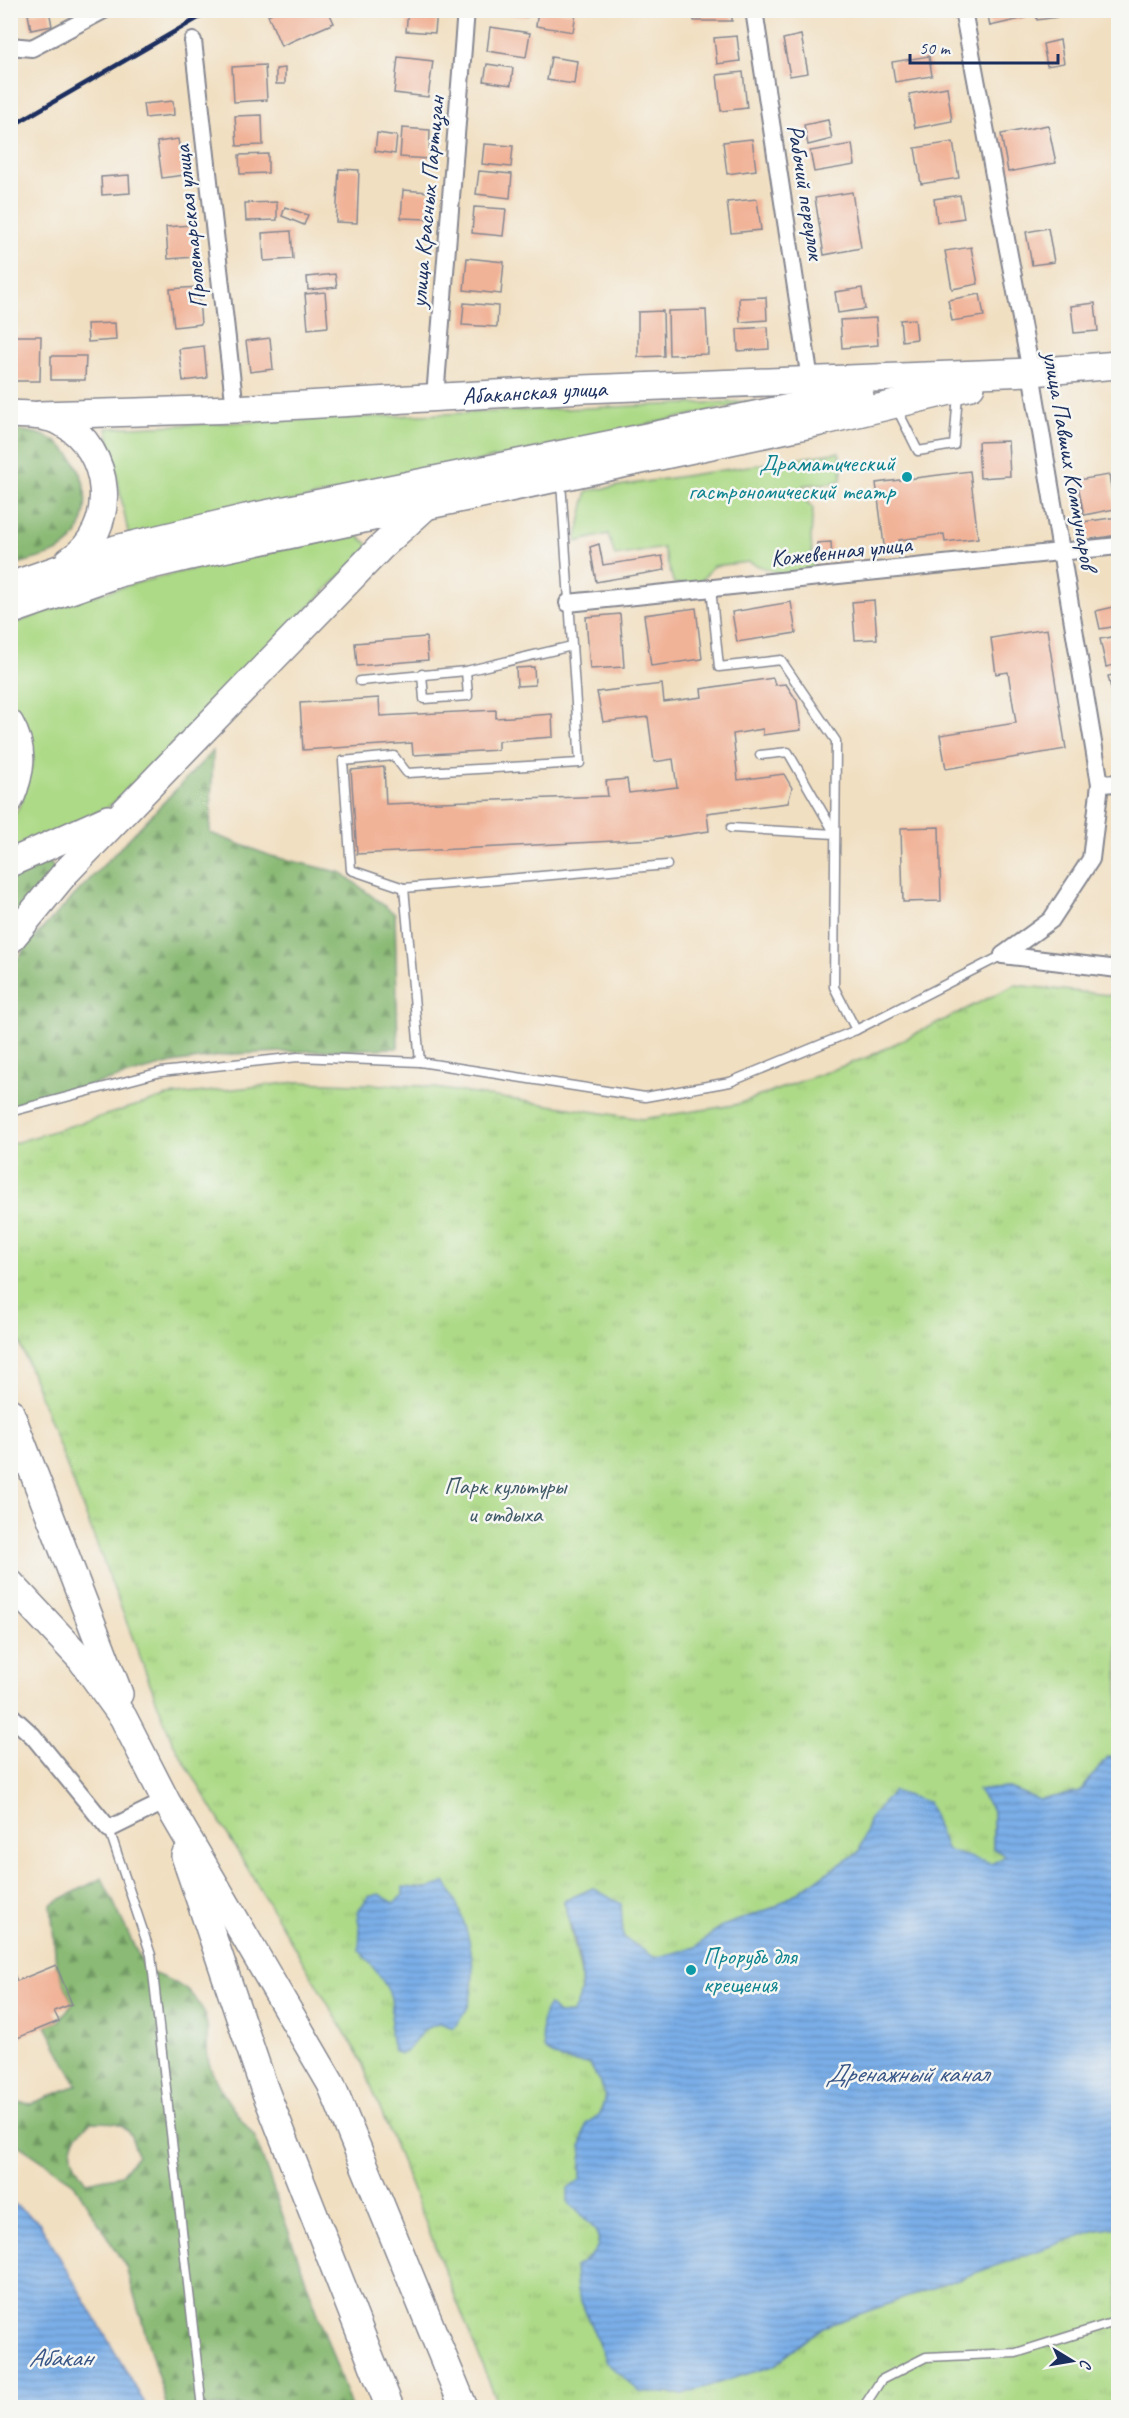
<svg xmlns="http://www.w3.org/2000/svg" width="1129" height="2418" font-family="Caveat,sans-serif">
  <style>
    .green { fill: #adda87; stroke: #648472; stroke-width: 1.5 }
    .forest { fill: url(#forest-firs); stroke: #527469; stroke-width: 1.5; fill-rule: evenodd }
    .park { fill: url(#park-tufts); stroke: #648472; stroke-width: 1.5 }
    .water { fill: url(#water-rules); stroke: #4b6fa3; stroke-width: 1.5 }
    .building { fill: #f1b398 }
    .lines { fill: none; stroke-linecap: round; stroke-linejoin: round }
    .service-casing { stroke: #868790; stroke-width: 11 }
    .minor-casing { stroke: #868790; stroke-width: 20 }
    .primary-casing { stroke: #868790; stroke-width: 30 }
    .service { stroke: #fff; stroke-width: 8 }
    .minor { stroke: #fff; stroke-width: 16 }
    .primary { stroke: #fff; stroke-width: 27 }
    .rail { stroke: #1b2f5e; stroke-width: 4.5 }
    .culture-dot { fill: #0f9aa8; stroke: #f6f6f2; stroke-width: 2 }
    .labels { text-anchor: middle; stroke-width: 5; stroke-linejoin: round; paint-order: stroke }
    .street-label { font-size: 24px; fill: #1b2f5e; stroke: #f6f6f2 }
    .culture-label { font-size: 24px; fill: #0d838f; stroke: #f6f6f2; text-anchor: end }
    .park-label { font-size: 24px; fill: #405a68; stroke: #f6f6f2 }
    .water-label { font-size: 26px; font-style: italic; fill: #385587; stroke: #f6f6f2 }
  </style>
  <defs>
    <pattern id="forest-firs" width="22" height="20" patternUnits="userSpaceOnUse" patternTransform="scale(1.5)"><rect width="22" height="20" fill="#8aba74"/><path d="M5 1l3.5 6h-7zM16 11l3.5 6h-7z" fill="#709862"/></pattern>
    <pattern id="park-tufts" width="24" height="20" patternUnits="userSpaceOnUse" patternTransform="scale(1.5)"><rect width="24" height="20" fill="#adda87"/><path d="M3 7l-1-3M5 7V3M7 7l1-3M15 17l-1-3M17 17v-4M19 17l1-3" fill="none" stroke="#94bb77"/></pattern>
    <pattern id="water-rules" width="6" height="5" patternUnits="userSpaceOnUse" patternTransform="scale(1.5)"><rect width="6" height="5" fill="#7bafe8"/><path d="M0 2.5h6" fill="none" stroke="#648fbf"/></pattern>
  </defs>
  <rect width="100%" height="100%" fill="#f6f6f2"/>
  <filter id="ink" filterUnits="userSpaceOnUse"><feTurbulence type="fractalNoise" baseFrequency=".0167" numOctaves="2"/><feDisplacementMap in="SourceGraphic" scale="12" xChannelSelector="R" yChannelSelector="G"/><feConvolveMatrix kernelMatrix="1 2 1 2 8 2 1 2 1" color-interpolation-filters="sRGB"/></filter>
  <filter id="wash" filterUnits="userSpaceOnUse"><feTurbulence type="fractalNoise" baseFrequency=".008" numOctaves="4" result="noise"/><feDisplacementMap in="SourceGraphic" scale="24" xChannelSelector="R" yChannelSelector="G"/><feGaussianBlur stdDeviation="1.35" result="paint"/><feColorMatrix in="noise" values="0 0 0 0 0 0 0 0 0 0 0 0 0 0 0 0 0 1.4 0 .05"/><feComposite in="paint" operator="in"/></filter>
  <g filter="url(#wash)">
    <rect width="100%" height="100%" fill="#f1dfc1"/>
    <!-- green -->
    <g class="green">
      <polygon points="756,401 129,537 107,428"/>
      <polygon points="839,452 842,465 841,480 832,483 804,485 798,493 813,508 811,537 813,573 786,577 749,562 713,566 699,584 674,584 663,548 615,556 608,534 576,542 587,491"/>
      <path d="M356 534 370 546 121 796 107 808 11 854V822L22 801 33 762 32 745 27 727 11 699V625C121 580 240 558 356 534Z"/>
    </g>
    <!-- forest -->
    <g class="forest">
      <path d="M11 430C25 431 39 432 51 439 85 457 97 508 73 539 59 557 31 559 11 566Z"/>
      <polygon points="213,751 210,833 271,856 342,873 395,914 398,1048 233,1054 172,1063 11,1107 11,970 26,946"/>
      <polygon points="45,856 57,872 11,930 11,871"/>
      <path d="M102 1878 146 1971C175 1981 202 1992 207 2026 208 2036 206 2048 208 2058 212 2083 239 2117 255 2137L351 2407H167L126 2267 73 2182 11 2140 10 2101 31 2104 77 2085 46 2026 59 2021 72 2004 56 1965 51 1904ZM91 2122C124 2122 128 2122 137 2155L121 2175 86 2182C67 2157 65 2142 91 2122Z"/>
    </g>
    <!-- park -->
    <path class="park" d="M1015 985 1118 996V1757H1108L1080 1792 1039 1800 1009 1788 979 1790 993 1811V1848L1007 1856 991 1865 945 1850 928 1802 870 1818 859 1852 775 1907 720 1927 696 1947 655 1959 623 1937 593 1888 564 1901 581 1974 582 2000 573 2013 558 2014 549 2005 562 2060 590 2064 606 2095 600 2114 581 2147V2179L568 2202C594 2228 618 2242 575 2267L577 2291 606 2362 773 2366 823 2327 1096 2230 1118 2227V2407H499L360 2058 172 1741 11 1320V1144L168 1096 298 1082 422 1086 642 1119 735 1105 868 1057Z"/>
    <!-- water -->
    <g class="water">
      <path d="M1108 1757H1118V2227L1096 2230 823 2327 773 2366 683 2394 640 2392 606 2362 577 2291 575 2267C618 2242 594 2228 568 2202V2189L581 2179V2147L586 2124 600 2114 606 2095 590 2064 562 2060 545 2051C542 2034 538 2019 549 2005L558 2014 572 2013C594 1983 572 1934 564 1901L593 1888 621 1904 623 1937 655 1958 696 1947 720 1927 775 1907 859 1852 870 1818 893 1791 928 1802 946 1850 991 1864 1006 1856 993 1848V1811L978 1790 1009 1788 1039 1800 1080 1792Z"/>
      <path d="M446 1882C466 1918 480 1963 469 2004 467 2012 458 2021 454 2028L440 2023 425 2029 406 2052 400 2054 394 2051C385 2028 395 2017 391 1998 388 1985 368 1960 359 1950L360 1929 357 1913 368 1897 379 1894 394 1903 403 1895V1887L428 1889Z"/>
      <polygon points="10,2201 39,2222 147,2407 11,2407"/>
    </g>
    <g id="blocks">
      <!-- building -->
      <g class="building">
        <polygon points="49,10 52,26 31,30 28,14"/>
        <polygon points="277,10 328,10 334,23 281,46 268,15"/>
        <polygon points="408,10 437,10 435,33 406,31"/>
        <polygon points="493,10 528,10 527,17 493,13"/>
        <polygon points="538,10 576,13 573,32 536,26"/>
        <polygon points="695,10 732,10 732,21 694,21"/>
        <polygon points="987,10 1024,10 1025,18 990,26"/>
        <polygon points="1035,10 1056,10 1057,17 1037,20"/>
        <polygon points="490,27 530,33 526,57 487,51"/>
        <polygon points="801,35 808,73 790,76 783,39"/>
        <polygon points="737,36 740,61 717,64 714,38"/>
        <polygon points="1060,40 1064,63 1047,66 1043,44"/>
        <polygon points="929,56 932,76 895,82 892,62"/>
        <polygon points="398,57 433,61 428,97 394,93"/>
        <polygon points="551,57 577,61 574,84 547,80"/>
        <polygon points="487,64 513,68 511,85 484,81"/>
        <polygon points="265,65 267,100 234,102 232,67"/>
        <polygon points="285,68 285,84 276,84 276,69"/>
        <polygon points="743,72 747,108 721,111 717,75"/>
        <polygon points="947,87 952,121 915,128 909,94"/>
        <polygon points="173,101 174,115 145,118 143,104"/>
        <polygon points="262,115 263,145 237,146 235,116"/>
        <polygon points="828,120 832,139 808,145 804,125"/>
        <polygon points="1048,125 1056,163 1008,172 1001,134"/>
        <polygon points="402,128 430,130 429,159 400,157"/>
        <polygon points="377,133 397,136 395,154 375,151"/>
        <polygon points="178,139 184,175 162,178 157,142"/>
        <polygon points="752,139 756,170 727,174 723,142"/>
        <polygon points="953,142 959,178 921,184 915,148"/>
        <polygon points="484,144 513,146 511,167 482,164"/>
        <polygon points="852,144 855,165 814,172 810,151"/>
        <polygon points="268,154 268,173 240,174 239,155"/>
        <polygon points="339,169 359,170 357,223 336,222"/>
        <polygon points="479,171 512,174 510,198 476,194"/>
        <polygon points="129,175 130,193 102,195 101,177"/>
        <polygon points="403,190 429,192 427,219 401,218"/>
        <polygon points="852,192 861,248 824,255 815,198"/>
        <polygon points="960,195 964,218 937,222 934,199"/>
        <polygon points="757,199 761,230 731,233 727,202"/>
        <polygon points="277,202 277,220 246,221 245,203"/>
        <polygon points="285,207 308,215 304,225 282,216"/>
        <polygon points="474,207 506,209 503,236 472,233"/>
        <polygon points="191,225 194,257 168,259 166,227"/>
        <polygon points="1048,228 1054,262 1032,265 1026,232"/>
        <polygon points="291,231 293,259 264,261 262,233"/>
        <polygon points="971,247 978,284 952,289 945,251"/>
        <polygon points="467,258 504,262 501,294 464,290"/>
        <polygon points="335,274 337,287 308,290 307,277"/>
        <polygon points="198,287 201,324 174,327 170,289"/>
        <polygon points="862,288 865,309 838,313 835,292"/>
        <polygon points="325,292 328,327 308,329 305,294"/>
        <polygon points="980,294 984,316 952,321 948,300"/>
        <polygon points="766,297 767,320 740,322 739,298"/>
        <polygon points="464,303 498,306 497,327 462,325"/>
        <polygon points="1095,303 1098,331 1074,333 1071,306"/>
        <polygon points="706,310 708,354 669,355 668,311"/>
        <polygon points="663,311 664,356 638,357 638,312"/>
        <polygon points="876,318 878,345 842,348 840,320"/>
        <polygon points="915,319 917,339 902,341 900,320"/>
        <polygon points="115,323 116,340 88,342 87,324"/>
        <polygon points="768,327 769,349 738,351 737,329"/>
        <polygon points="11,336 41,336 40,381 10,381"/>
        <polygon points="270,338 273,369 250,372 246,341"/>
        <polygon points="204,346 207,378 183,381 179,349"/>
        <polygon points="51,356 86,356 85,380 51,380"/>
        <polygon points="1008,441 1010,476 980,478 978,442"/>
        <polygon points="970,471 978,538 945,542 944,534 899,540 900,551 885,553 876,483"/>
        <polygon points="1109,475 1115,509 1084,515 1077,480"/>
        <polygon points="1118,517 1118,535 1085,540 1083,522"/>
        <polygon points="831,542 832,560 817,560 817,543"/>
        <polygon points="599,544 603,565 662,556 665,570 596,582 590,547"/>
        <polygon points="874,600 877,639 855,640 852,602"/>
        <polygon points="791,602 796,633 737,642 732,612"/>
        <polygon points="1118,606 1118,626 1100,629 1096,611"/>
        <polygon points="696,608 702,659 651,666 644,615"/>
        <polygon points="620,614 624,667 590,669 586,617"/>
        <polygon points="1047,629 1066,749 946,769 940,735 1016,723 1008,672 996,674 991,638"/>
        <polygon points="1118,636 1118,664 1106,667 1100,639"/>
        <polygon points="426,637 428,660 357,666 355,643"/>
        <polygon points="534,667 535,685 517,686 516,668"/>
        <polygon points="1118,674 1118,717 1108,676"/>
        <polygon points="773,678 775,685 786,684 797,701 801,730 763,735 763,729 733,734 738,780 784,774 792,788 788,803 707,813 709,831 654,839 357,854 351,770 384,767 386,804 608,796 606,781 627,779 629,793 677,787 673,759 654,762 648,717 603,722 597,692 662,684 664,702 702,697 701,689"/>
        <polygon points="379,698 380,716 496,710 496,718 552,714 553,737 498,741 498,750 413,755 412,743 303,750 300,703"/>
        <polygon points="939,827 941,901 903,902 901,828"/>
        <polygon points="10,1965 17,1981 56,1965 72,2004 54,2011 59,2021 10,2041"/>
      </g>
    </g>
  </g>
  <g filter="url(#ink)">
    <use href="#blocks" fill-opacity="0" stroke="#868790" stroke-width="1.5"/>
    <g class="lines">
      <defs>
        <g id="service">
          <polyline points="896,407 918,451 954,445 958,394"/>
          <polyline points="711,588 719,667 781,660 836,741 834,987 856,1030"/>
          <polyline points="422,674 424,699 468,696 466,671"/>
          <polyline points="360,681 466,671 572,646"/>
          <polyline points="731,828 835,834 788,752 760,755"/>
          <polyline points="404,888 351,870 343,761 394,756 407,773 580,763 561,482"/>
          <polyline points="420,1062 404,888 667,865"/>
          <polyline points="10,1112 161,1072 298,1057 420,1062 645,1097 730,1082 856,1030 1003,955"/>
          <polyline points="109,1829 151,1955 202,2408"/>
          <polyline points="863,2408 881,2380 926,2357 1016,2353 1118,2321"/>
        </g>
        <g id="minor">
          <polyline points="754,10 810,380"/>
          <polyline points="963,10 1031,372 1100,784 1091,859 1051,920 1003,955"/>
          <polyline points="193,41 235,409"/>
          <polyline points="10,46 32,48 104,10"/>
          <polyline points="435,397 466,10"/>
          <polyline points="568,603 1118,546"/>
          <polyline points="1100,784 1118,783"/>
          <polyline points="1003,955 1118,969"/>
          <polyline points="10,1715 33,1736 109,1829 166,1801"/>
        </g>
        <g id="primary">
          <path d="M10 414C28 415 45 414 61 422 112 449 120 529 69 561"/>
          <path id="s1" d="M40 415 235 409 583 389 1031 372 1118 365"/>
          <polyline points="10,586 116,549 246,518 815,403 860,396"/>
          <polyline points="10,611 122,572 185,557 820,422 971,386"/>
          <path d="M10 724C25 750 21 773 10 799"/>
          <polyline points="10,863 108,819"/>
          <polyline points="10,940 66,872 380,548 425,507"/>
          <polyline points="10,1412 119,1694"/>
          <polyline points="10,1583 81,1659 123,1717 166,1801 331,2084 464,2408"/>
          <polyline points="185,1856 264,2088 390,2408"/>
        </g>
      </defs>
      <!-- service casing -->
      <use href="#service" class="service-casing"/>
      <!-- minor casing -->
      <use href="#minor" class="minor-casing"/>
      <!-- primary casing -->
      <use href="#primary" class="primary-casing"/>
      <!-- service -->
      <use href="#service" class="service"/>
      <!-- minor -->
      <use href="#minor" class="minor"/>
      <!-- primary -->
      <use href="#primary" class="primary"/>
      <!-- rail -->
      <polyline class="rail" points="10,127 212,10"/>
    </g>
  </g>
  <!-- markers -->
  <g class="culture-dot">
    <circle cx="907" cy="477" r="6"/>
    <circle cx="691" cy="1970" r="6"/>
  </g>
  <g class="labels">
    <!-- street labels -->
    <g class="street-label">
      <text transform="translate(806 192) rotate(81)" y="8">Рабочий переулок</text>
      <text transform="translate(427 202) rotate(-85)" y="8">улица Красных Партизан</text>
      <text transform="translate(190 227) rotate(-96)" y="8">Пролетарская улица</text>
      <text dy="8" stroke="none"><textPath href="#s1" startOffset="495">Абаканская улица</textPath></text>
      <text transform="translate(1070 460) rotate(80)" y="8">улица Павших Коммунаров</text>
      <text transform="translate(841 551) rotate(-6)" y="8">Кожевенная улица</text>
    </g>
    <!-- culture labels -->
    <g class="culture-label">
      <text x="895" y="471">Драматический<tspan x="895" dy="28">гастрономический театр</tspan></text>
      <text x="703" y="1964" text-anchor="start">Прорубь для<tspan x="703" dy="28">крещения</tspan></text>
    </g>
    <!-- park labels -->
    <g class="park-label">
      <text x="505" y="1494">Парк культуры<tspan x="505" dy="28">и отдыха</tspan></text>
    </g>
    <!-- water labels -->
    <g class="water-label">
      <text x="907" y="2082">Дренажный канал</text>
      <text x="60" y="2366">Абакан</text>
    </g>
  </g>
  <!-- margin -->
  <rect width="1129" height="2418" fill="none" stroke="#f6f6f2" stroke-width="36"/>
  <!-- north arrow -->
  <g transform="translate(1072 2361) rotate(101)" stroke="#f6f6f2" stroke-width="4.5" paint-order="stroke">
  <path d="M0-4.5L10 22L0 15L-10 22Z" fill="#1b2f5e"/>
  <text y="-9" font-size="16" font-weight="bold" text-anchor="middle" fill="#1b2f5e">С</text>
  </g>
  <!-- scale -->
  <path d="M910 54v9h148v-9" fill="none" stroke="#1b2f5e" stroke-width="3"/>
  <text x="919" y="54" font-size="18" fill="#1b2f5e" stroke="#f6f6f2" stroke-width="4.5" paint-order="stroke">50 m</text>
</svg>
